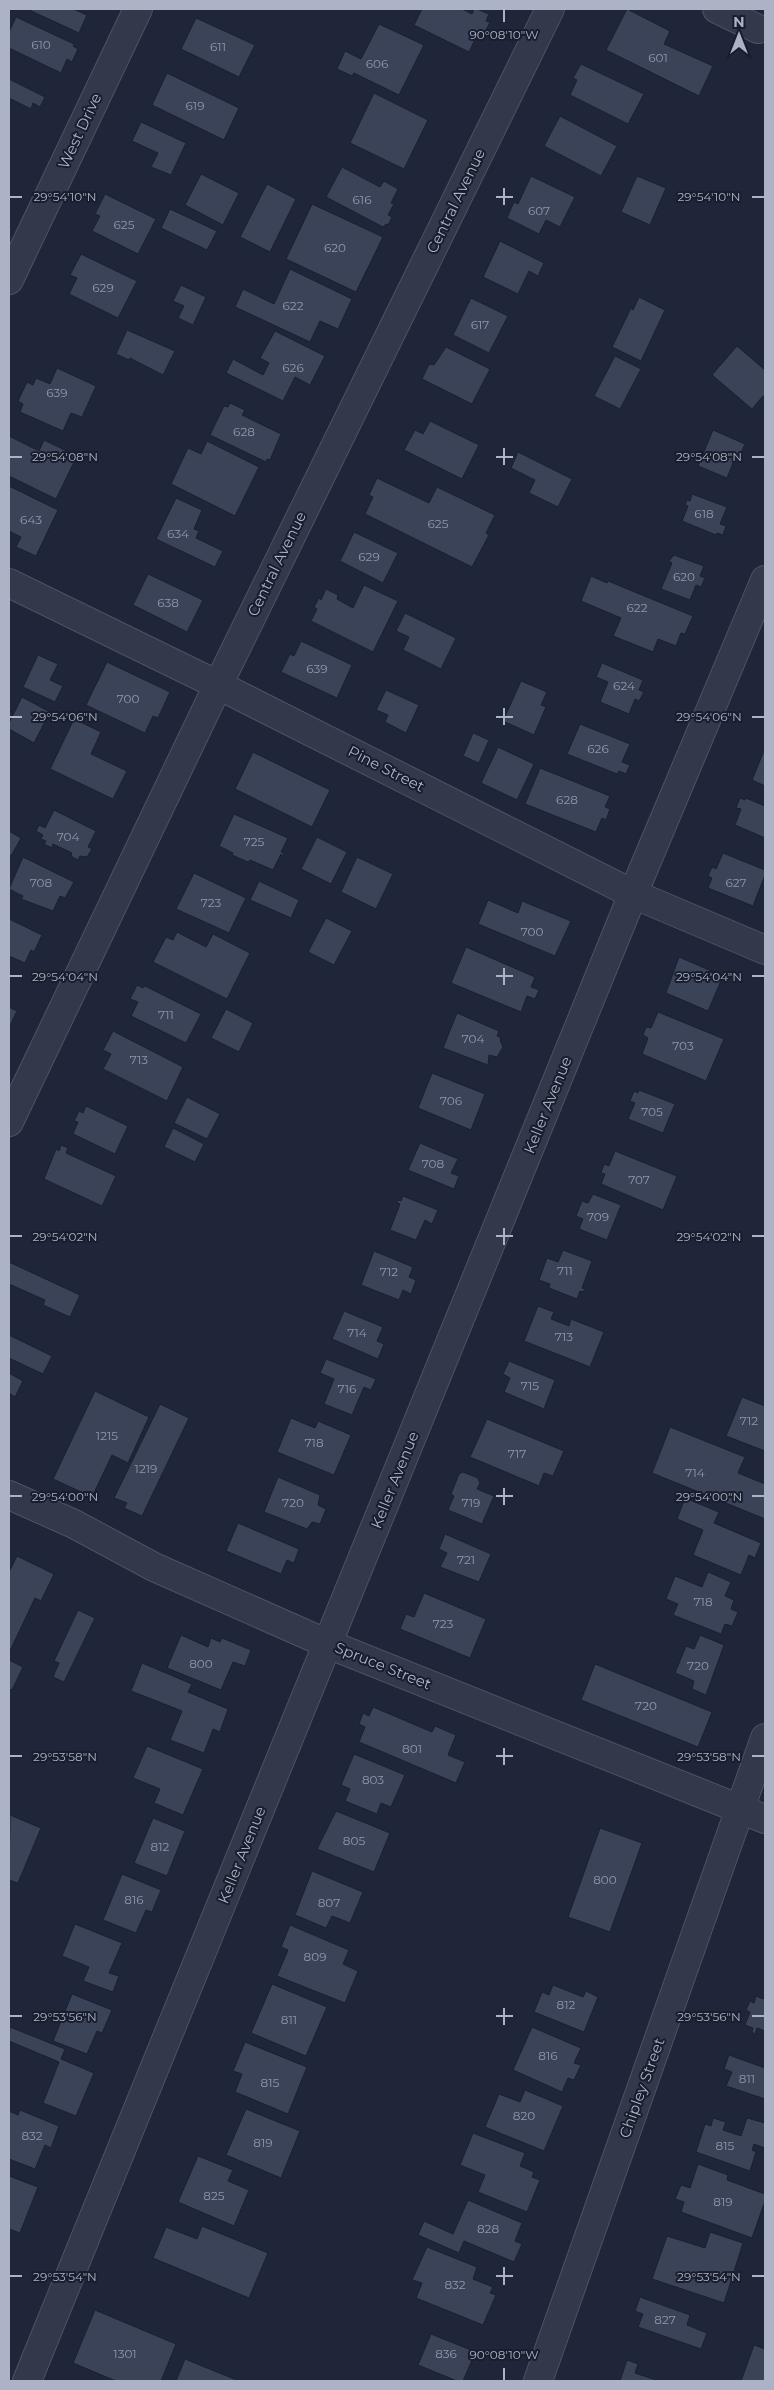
<svg xmlns="http://www.w3.org/2000/svg" width="774" height="2390" font-family="Montserrat,sans-serif">
  <style>
    .building { fill: #3b4359; stroke: #1a2030 }
    .lines { fill: none; stroke-linecap: round; stroke-linejoin: round }
    .minor-casing { stroke: #4d5364; stroke-width: 30 }
    .minor { stroke: #33394a; stroke-width: 28 }
    .ticks { fill: none; stroke: #adb3c6; stroke-width: 2 }
    .labels { text-anchor: middle; stroke-width: 4; stroke-linejoin: round; paint-order: stroke }
    .number-label { font-size: 12px; fill: #9097ab }
    .street-label { font-size: 15px; fill: #adb3c6; stroke: #181e2e }
    .ticks-label { font-size: 12px; text-anchor: middle; fill: #adb3c6; stroke: #181e2e; stroke-width: 4; stroke-linejoin: round; paint-order: stroke }
  </style>
  <rect width="100%" height="100%" fill="#1f2639"/>
  <!-- building -->
  <g class="building">
    <polygon points="27,9 73,9 87,15 79,33"/>
    <polygon points="422,9 462,9 472,14 474,9 477,9 489,14 486,21 490,22 485,32 480,29 469,52 414,25"/>
    <polygon points="627,9 670,31 664,44 713,66 699,96 606,50"/>
    <polygon points="16,17 74,44 73,46 78,49 72,62 67,59 61,73 9,48 9,32"/>
    <polygon points="196,18 255,45 239,77 181,49"/>
    <polygon points="379,24 424,45 399,95 354,73 352,76 337,69 345,51 361,59"/>
    <polygon points="581,64 644,94 628,124 570,95 577,80 573,78"/>
    <polygon points="167,73 239,108 224,140 152,105"/>
    <polygon points="9,79 45,97 40,107 33,103 31,109 9,98"/>
    <polygon points="374,93 428,120 404,169 350,143"/>
    <polygon points="560,116 617,146 601,176 544,146"/>
    <polygon points="141,122 186,143 171,175 151,167 158,153 132,141"/>
    <polygon points="342,167 380,187 384,181 398,189 391,203 394,204 388,215 392,217 388,225 386,224 383,227 326,197"/>
    <polygon points="201,174 239,193 223,225 185,205"/>
    <polygon points="531,176 575,197 560,227 546,220 539,234 507,218 514,202 518,204"/>
    <polygon points="637,176 666,188 650,225 621,212"/>
    <polygon points="267,184 296,199 270,252 240,237"/>
    <polygon points="105,194 156,219 138,254 92,231 100,216 95,214"/>
    <polygon points="312,204 383,237 356,292 286,259"/>
    <polygon points="170,209 217,231 207,250 161,228"/>
    <polygon points="500,241 544,263 538,276 529,271 518,294 483,277"/>
    <polygon points="81,254 137,281 118,318 69,294 77,278 70,275"/>
    <polygon points="290,269 352,299 338,329 320,321 310,342 235,307 243,289 274,304"/>
    <polygon points="181,285 206,297 193,325 178,318 184,306 173,301"/>
    <polygon points="639,297 665,310 641,361 612,347 631,308 633,310"/>
    <polygon points="471,298 508,316 489,353 453,335"/>
    <polygon points="127,330 175,351 163,375 130,358 129,360 116,354"/>
    <polygon points="275,331 325,356 310,385 295,377 283,401 226,373 233,359 263,375 269,363 260,358"/>
    <polygon points="737,346 765,370 765,398 763,396 752,409 712,375"/>
    <polygon points="446,347 490,369 472,404 422,379 429,364 434,365"/>
    <polygon points="615,356 641,369 620,409 594,396"/>
    <polygon points="57,368 96,386 82,417 71,413 63,431 20,412 23,404 18,401 27,382 33,385 36,378 50,384"/>
    <polygon points="230,403 245,410 242,415 281,434 270,460 267,459 266,462 210,435 224,406 228,407"/>
    <polygon points="430,421 479,445 462,479 404,450 415,430 423,434"/>
    <polygon points="713,430 745,444 736,464 733,463 727,478 698,466"/>
    <polygon points="9,436 39,451 44,440 77,456 56,499 9,476"/>
    <polygon points="207,441 259,467 235,516 171,484 188,448 201,454"/>
    <polygon points="518,452 572,479 558,507 529,493 535,480 511,468"/>
    <polygon points="377,478 429,503 437,487 495,515 486,533 489,535 472,567 365,514 373,497 369,495"/>
    <polygon points="9,486 58,510 36,556 16,547 21,537 9,531"/>
    <polygon points="692,494 727,507 720,524 726,526 723,535 717,533 716,535 682,521 688,506 685,505 687,500 690,501"/>
    <polygon points="176,498 202,510 194,529 199,531 196,538 223,551 215,567 156,539"/>
    <polygon points="354,532 398,553 383,583 340,561"/>
    <polygon points="674,555 704,566 700,576 705,578 701,587 696,585 690,600 661,589 672,563 669,561"/>
    <polygon points="148,574 203,600 187,632 133,605"/>
    <polygon points="591,576 607,583 608,581 693,616 685,634 681,633 676,646 658,639 653,652 613,636 621,618 581,601"/>
    <polygon points="364,585 398,601 373,652 311,621 317,609 314,607 319,598 321,600 326,589 338,595 337,599 353,608"/>
    <polygon points="405,613 456,638 441,669 403,650 409,637 396,631"/>
    <polygon points="301,641 352,665 337,698 281,672 290,654 294,656"/>
    <polygon points="38,655 58,664 50,680 63,686 55,702 23,687"/>
    <polygon points="107,662 170,692 158,718 153,716 145,733 86,705"/>
    <polygon points="602,663 643,680 639,690 644,692 639,701 635,699 629,714 600,702 608,682 596,677"/>
    <polygon points="521,681 547,692 541,705 546,707 534,735 503,721"/>
    <polygon points="386,690 419,705 406,733 385,722 388,715 376,710"/>
    <polygon points="22,697 50,712 34,743 9,729 9,723"/>
    <polygon points="74,719 101,732 91,754 127,771 113,799 50,769"/>
    <polygon points="580,724 630,744 622,762 630,765 626,774 619,771 617,774 567,754"/>
    <polygon points="473,733 489,740 479,763 463,756"/>
    <polygon points="498,747 534,764 517,800 481,783"/>
    <polygon points="765,748 765,786 752,780"/>
    <polygon points="253,752 330,790 312,827 235,789"/>
    <polygon points="540,768 610,796 605,807 610,809 606,820 602,818 596,832 525,804"/>
    <polygon points="740,798 745,800 746,798 765,806 765,838 735,825 741,809 736,808"/>
    <polygon points="54,810 96,831 88,847 92,849 87,857 80,856 78,860 71,856 72,853 53,844 52,848 44,844 46,841 41,839 43,835 36,831 39,825 45,828"/>
    <polygon points="234,814 288,838 281,852 284,853 283,856 281,854 273,870 250,860 248,862 232,855 233,853 219,846"/>
    <polygon points="9,831 21,838 11,856 9,854"/>
    <polygon points="317,837 347,852 331,884 301,869"/>
    <polygon points="723,853 765,870 765,875 753,906 708,888 712,878 708,876 712,867 716,869"/>
    <polygon points="23,857 74,882 65,898 60,896 53,911 21,899 23,896 9,889"/>
    <polygon points="357,857 393,874 376,909 341,892"/>
    <polygon points="194,873 246,898 229,933 176,909"/>
    <polygon points="259,881 299,900 291,918 250,900"/>
    <polygon points="488,900 518,913 522,901 571,921 555,956 478,924"/>
    <polygon points="326,918 352,931 334,965 308,952"/>
    <polygon points="9,919 42,935 34,952 31,950 25,963 9,956"/>
    <polygon points="177,932 206,947 213,934 250,953 227,999 153,962 166,937 173,940"/>
    <polygon points="466,947 535,977 531,987 539,990 535,999 527,996 521,1012 451,983"/>
    <polygon points="679,957 723,976 708,1011 666,993"/>
    <polygon points="137,985 143,988 145,986 201,1014 186,1043 131,1016 138,1002 130,999"/>
    <polygon points="9,1007 17,1011 9,1028"/>
    <polygon points="226,1009 253,1023 239,1052 211,1038"/>
    <polygon points="658,1012 724,1039 706,1081 642,1054 648,1038 643,1035 646,1027 651,1028"/>
    <polygon points="457,1013 499,1031 497,1036 501,1038 500,1040 503,1047 497,1057 489,1055 488,1065 443,1048"/>
    <polygon points="113,1031 183,1067 167,1101 103,1069 111,1054 103,1050"/>
    <polygon points="432,1073 485,1094 471,1130 418,1108"/>
    <polygon points="639,1090 675,1104 663,1133 628,1119 635,1103 630,1101 634,1091 638,1093"/>
    <polygon points="187,1097 220,1114 207,1139 174,1123"/>
    <polygon points="86,1106 128,1126 115,1154 73,1134 78,1122 74,1121 79,1111 83,1113"/>
    <polygon points="173,1128 204,1144 195,1162 164,1147"/>
    <polygon points="420,1143 458,1159 451,1173 459,1176 454,1189 408,1170"/>
    <polygon points="61,1145 68,1148 66,1153 116,1176 102,1206 44,1179 56,1149 59,1151"/>
    <polygon points="615,1151 677,1176 663,1210 601,1184 605,1174 601,1173 604,1164 609,1166"/>
    <polygon points="593,1194 621,1205 607,1240 579,1229 583,1219 576,1216 582,1201 588,1203"/>
    <polygon points="403,1196 438,1210 432,1224 425,1220 416,1240 390,1230 400,1204 397,1203 398,1200 401,1201"/>
    <polygon points="563,1250 592,1261 582,1288 585,1289 583,1292 580,1291 577,1299 549,1288 550,1284 539,1280 547,1258 558,1262"/>
    <polygon points="374,1251 413,1267 409,1277 416,1280 411,1294 403,1290 399,1300 361,1285"/>
    <polygon points="9,1262 80,1295 70,1317 43,1305 45,1300 9,1284"/>
    <polygon points="538,1306 554,1312 551,1319 569,1326 571,1319 604,1332 590,1367 524,1341"/>
    <polygon points="344,1311 383,1327 377,1341 384,1344 378,1359 332,1339"/>
    <polygon points="9,1335 52,1356 43,1374 9,1358"/>
    <polygon points="326,1359 376,1379 371,1390 364,1387 352,1415 324,1404 334,1379 320,1373"/>
    <polygon points="509,1361 555,1380 544,1409 504,1392 510,1378 503,1374"/>
    <polygon points="9,1373 23,1381 15,1397 9,1393"/>
    <polygon points="95,1391 149,1417 128,1463 112,1455 92,1497 53,1479"/>
    <polygon points="742,1397 765,1406 765,1451 726,1436"/>
    <polygon points="160,1404 189,1418 142,1516 124,1508 127,1503 114,1498"/>
    <polygon points="291,1418 315,1428 318,1421 351,1435 334,1475 277,1452"/>
    <polygon points="487,1419 564,1451 553,1476 544,1473 539,1486 470,1457"/>
    <polygon points="670,1427 745,1457 738,1473 765,1484 765,1519 652,1473"/>
    <polygon points="463,1472 478,1478 480,1483 477,1489 494,1496 482,1524 448,1510 454,1496 451,1494 459,1474"/>
    <polygon points="278,1477 320,1495 318,1505 326,1509 320,1524 312,1522 307,1529 264,1512"/>
    <polygon points="685,1498 719,1512 714,1523 761,1543 755,1558 749,1555 741,1575 693,1555 703,1530 677,1519"/>
    <polygon points="238,1523 299,1549 294,1563 287,1560 281,1574 226,1551"/>
    <polygon points="445,1534 491,1554 479,1582 440,1567 447,1553 439,1549"/>
    <polygon points="17,1556 54,1574 41,1601 35,1598 9,1653 9,1572"/>
    <polygon points="708,1572 731,1582 725,1596 734,1600 731,1609 738,1612 732,1626 725,1624 721,1634 673,1615 678,1604 666,1599 675,1576 702,1587"/>
    <polygon points="424,1593 486,1619 470,1658 400,1629 406,1614 414,1617"/>
    <polygon points="78,1610 95,1618 64,1682 53,1677 59,1663 54,1661"/>
    <polygon points="181,1635 208,1647 211,1638 220,1642 222,1638 251,1650 245,1666 233,1662 221,1690 167,1668"/>
    <polygon points="700,1635 724,1645 706,1695 692,1689 694,1681 675,1673 686,1646 694,1649"/>
    <polygon points="9,1660 23,1667 12,1690 9,1689"/>
    <polygon points="142,1663 192,1684 188,1692 228,1709 220,1732 213,1729 204,1753 170,1740 182,1711 131,1691"/>
    <polygon points="595,1664 712,1712 698,1747 581,1700"/>
    <polygon points="373,1707 432,1732 435,1726 456,1735 448,1755 465,1762 456,1783 359,1742 365,1727 359,1724 363,1713 369,1716"/>
    <polygon points="147,1746 203,1769 183,1815 154,1803 160,1789 133,1778"/>
    <polygon points="354,1754 405,1775 391,1807 381,1803 377,1814 345,1801 350,1789 341,1785"/>
    <polygon points="336,1811 390,1833 374,1872 317,1849"/>
    <polygon points="10,1815 41,1828 18,1883 9,1880"/>
    <polygon points="153,1818 185,1831 167,1876 134,1863"/>
    <polygon points="600,1828 642,1843 610,1932 568,1917"/>
    <polygon points="312,1871 363,1892 350,1923 332,1916 326,1928 295,1915"/>
    <polygon points="122,1874 161,1890 152,1912 146,1910 136,1933 103,1920"/>
    <polygon points="75,1924 122,1943 109,1973 119,1976 113,1992 83,1981 89,1967 62,1956"/>
    <polygon points="290,1925 349,1950 343,1964 358,1971 345,2003 277,1976 288,1950 281,1947"/>
    <polygon points="272,1984 327,2007 306,2056 251,2033"/>
    <polygon points="553,1985 583,1997 586,1991 598,1997 584,2032 534,2012 542,1992 549,1995"/>
    <polygon points="72,1994 112,2010 102,2033 97,2031 87,2054 53,2041"/>
    <polygon points="756,1996 763,1999 765,1996 765,2031 757,2028 755,2034 752,2032 753,2028 745,2025 750,2012 746,2010 750,2001 754,2003"/>
    <polygon points="10,2027 65,2049 61,2059 94,2073 76,2116 43,2103 59,2062 9,2041"/>
    <polygon points="532,2027 581,2048 574,2063 581,2065 574,2080 568,2078 562,2092 513,2070"/>
    <polygon points="245,2042 307,2067 288,2114 235,2092 242,2074 233,2071"/>
    <polygon points="729,2055 765,2068 765,2099 726,2086 732,2072 724,2069"/>
    <polygon points="525,2090 563,2106 544,2151 485,2127 499,2094 520,2102"/>
    <polygon points="246,2109 300,2131 281,2178 226,2155"/>
    <polygon points="20,2110 59,2126 51,2148 45,2145 35,2169 9,2159 9,2111 18,2115"/>
    <polygon points="713,2118 726,2122 723,2130 741,2136 747,2118 765,2123 765,2148 754,2144 752,2150 756,2152 750,2171 696,2152 705,2124 711,2126"/>
    <polygon points="473,2133 525,2153 520,2166 534,2172 532,2177 540,2180 527,2212 478,2192 485,2175 460,2165"/>
    <polygon points="198,2156 233,2170 228,2181 249,2190 234,2226 178,2202"/>
    <polygon points="698,2164 728,2175 727,2180 765,2194 765,2201 752,2238 681,2212 684,2202 675,2199 681,2185 690,2188"/>
    <polygon points="9,2176 38,2187 20,2233 9,2229"/>
    <polygon points="468,2200 522,2223 515,2241 522,2244 514,2262 464,2241 459,2253 418,2235 424,2221 453,2234"/>
    <polygon points="202,2226 268,2253 249,2298 153,2258 166,2227 197,2239"/>
    <polygon points="710,2232 743,2243 724,2303 652,2279 667,2236 705,2248"/>
    <polygon points="427,2247 477,2267 473,2279 493,2287 490,2293 496,2295 483,2325 416,2298 422,2283 412,2280"/>
    <polygon points="640,2297 690,2315 687,2325 707,2333 701,2349 638,2327 643,2314 635,2311"/>
    <polygon points="95,2310 176,2344 161,2381 116,2381 73,2363"/>
    <polygon points="431,2334 471,2350 468,2358 472,2360 463,2381 457,2381 418,2365"/>
    <polygon points="754,2345 765,2349 765,2381 741,2381"/>
    <polygon points="185,2359 239,2381 176,2381"/>
    <polygon points="627,2360 638,2364 635,2373 659,2381 620,2381"/>
  </g>
  <g class="lines">
    <defs>
      <g id="minor">
        <polyline points="717,9 758,29"/>
        <polyline points="9,280 138,9"/>
        <polyline points="9,583 218,685 633,894 765,950"/>
        <polyline points="9,1122 218,685 550,9"/>
        <polyline points="9,1495 74,1524 154,1567 328,1644 765,1819"/>
        <polyline points="27,2381 633,894 765,580"/>
        <polyline points="538,2381 765,1738"/>
      </g>
    </defs>
    <!-- minor casing -->
    <use href="#minor" class="minor-casing"/>
    <!-- minor -->
    <use href="#minor" class="minor"/>
  </g>
  <!-- ticks -->
  <path class="ticks" d="M504 10V22M504 188V205M10 197H22M496 197H513M752 197H764M504 448V465M10 457H22M496 457H513M752 457H764M504 708V725M10 717H22M496 717H513M752 717H764M504 968V985M10 976H22M496 976H513M752 976H764M504 1228V1245M10 1236H22M496 1236H513M752 1236H764M504 1488V1505M10 1496H22M496 1496H513M752 1496H764M504 1748V1765M10 1756H22M496 1756H513M752 1756H764M504 2008V2025M10 2016H22M496 2016H513M752 2016H764M504 2267V2285M10 2276H22M496 2276H513M752 2276H764M504 2368V2380"/>
  <g class="labels">
    <!-- number labels -->
    <g class="number-label">
      <text x="41" y="49">610</text>
      <text x="218" y="51">611</text>
      <text x="658" y="62">601</text>
      <text x="377" y="68">606</text>
      <text x="195" y="110">619</text>
      <text x="362" y="204">616</text>
      <text x="539" y="215">607</text>
      <text x="124" y="229">625</text>
      <text x="335" y="252">620</text>
      <text x="103" y="292">629</text>
      <text x="293" y="310">622</text>
      <text x="480" y="329">617</text>
      <text x="293" y="372">626</text>
      <text x="57" y="397">639</text>
      <text x="244" y="436">628</text>
      <text x="704" y="518">618</text>
      <text x="31" y="524">643</text>
      <text x="438" y="528">625</text>
      <text x="178" y="538">634</text>
      <text x="369" y="561">629</text>
      <text x="684" y="581">620</text>
      <text x="168" y="607">638</text>
      <text x="637" y="612">622</text>
      <text x="317" y="673">639</text>
      <text x="624" y="690">624</text>
      <text x="128" y="703">700</text>
      <text x="598" y="753">626</text>
      <text x="567" y="804">628</text>
      <text x="68" y="841">704</text>
      <text x="254" y="846">725</text>
      <text x="41" y="887">708</text>
      <text x="736" y="887">627</text>
      <text x="211" y="907">723</text>
      <text x="532" y="936">700</text>
      <text x="166" y="1019">711</text>
      <text x="473" y="1043">704</text>
      <text x="683" y="1050">703</text>
      <text x="139" y="1064">713</text>
      <text x="451" y="1105">706</text>
      <text x="652" y="1116">705</text>
      <text x="433" y="1168">708</text>
      <text x="639" y="1184">707</text>
      <text x="598" y="1221">709</text>
      <text x="565" y="1275">711</text>
      <text x="389" y="1276">712</text>
      <text x="357" y="1337">714</text>
      <text x="564" y="1341">713</text>
      <text x="530" y="1390">715</text>
      <text x="347" y="1393">716</text>
      <text x="749" y="1425">712</text>
      <text x="107" y="1440">1215</text>
      <text x="314" y="1447">718</text>
      <text x="517" y="1458">717</text>
      <text x="146" y="1473">1219</text>
      <text x="695" y="1477">714</text>
      <text x="293" y="1507">720</text>
      <text x="471" y="1507">719</text>
      <text x="466" y="1564">721</text>
      <text x="703" y="1606">718</text>
      <text x="443" y="1628">723</text>
      <text x="201" y="1668">800</text>
      <text x="698" y="1670">720</text>
      <text x="646" y="1710">720</text>
      <text x="412" y="1753">801</text>
      <text x="373" y="1784">803</text>
      <text x="354" y="1845">805</text>
      <text x="160" y="1851">812</text>
      <text x="605" y="1884">800</text>
      <text x="134" y="1904">816</text>
      <text x="329" y="1907">807</text>
      <text x="315" y="1961">809</text>
      <text x="566" y="2009">812</text>
      <text x="289" y="2024">811</text>
      <text x="548" y="2060">816</text>
      <text x="747" y="2083">811</text>
      <text x="270" y="2087">815</text>
      <text x="524" y="2120">820</text>
      <text x="32" y="2140">832</text>
      <text x="263" y="2147">819</text>
      <text x="725" y="2150">815</text>
      <text x="214" y="2200">825</text>
      <text x="723" y="2206">819</text>
      <text x="488" y="2233">828</text>
      <text x="455" y="2289">832</text>
      <text x="665" y="2324">827</text>
      <text x="125" y="2358">1301</text>
      <text x="446" y="2358">836</text>
    </g>
    <!-- street labels -->
    <g class="street-label">
      <text transform="translate(80 131) rotate(-65)" y="5">West Drive</text>
      <text transform="translate(456 201) rotate(-64)" y="5">Central Avenue</text>
      <text transform="translate(277 564) rotate(-64)" y="5">Central Avenue</text>
      <text transform="translate(386 769) rotate(27)" y="5">Pine Street</text>
      <text transform="translate(548 1105) rotate(-68)" y="5">Keller Avenue</text>
      <text transform="translate(395 1480) rotate(-68)" y="5">Keller Avenue</text>
      <text transform="translate(383 1666) rotate(22)" y="5">Spruce Street</text>
      <text transform="translate(242 1855) rotate(-68)" y="5">Keller Avenue</text>
      <text transform="translate(642 2088) rotate(-70)" y="5">Chipley Street</text>
    </g>
  </g>
  <g class="ticks-label">
    <text x="504" y="39">90°08'10"W</text>
    <text x="65" y="201">29°54'10"N</text>
    <text x="709" y="201">29°54'10"N</text>
    <text x="65" y="461">29°54'08"N</text>
    <text x="709" y="461">29°54'08"N</text>
    <text x="65" y="721">29°54'06"N</text>
    <text x="709" y="721">29°54'06"N</text>
    <text x="65" y="981">29°54'04"N</text>
    <text x="709" y="981">29°54'04"N</text>
    <text x="65" y="1241">29°54'02"N</text>
    <text x="709" y="1241">29°54'02"N</text>
    <text x="65" y="1501">29°54'00"N</text>
    <text x="709" y="1501">29°54'00"N</text>
    <text x="65" y="1761">29°53'58"N</text>
    <text x="709" y="1761">29°53'58"N</text>
    <text x="65" y="2021">29°53'56"N</text>
    <text x="709" y="2021">29°53'56"N</text>
    <text x="65" y="2281">29°53'54"N</text>
    <text x="709" y="2281">29°53'54"N</text>
    <text x="504" y="2359">90°08'10"W</text>
  </g>
  <!-- border -->
  <rect width="774" height="2390" fill="none" stroke="#adb3c6" stroke-width="20"/>
  <!-- north arrow -->
  <g transform="translate(739 35)" stroke="#181e2e" stroke-width="4" paint-order="stroke">
  <path d="M0-4L9 19L0 12L-9 19Z" fill="#adb3c6"/>
  <text y="-8" font-size="14" font-weight="bold" text-anchor="middle" fill="#adb3c6">N</text>
  </g>
</svg>
